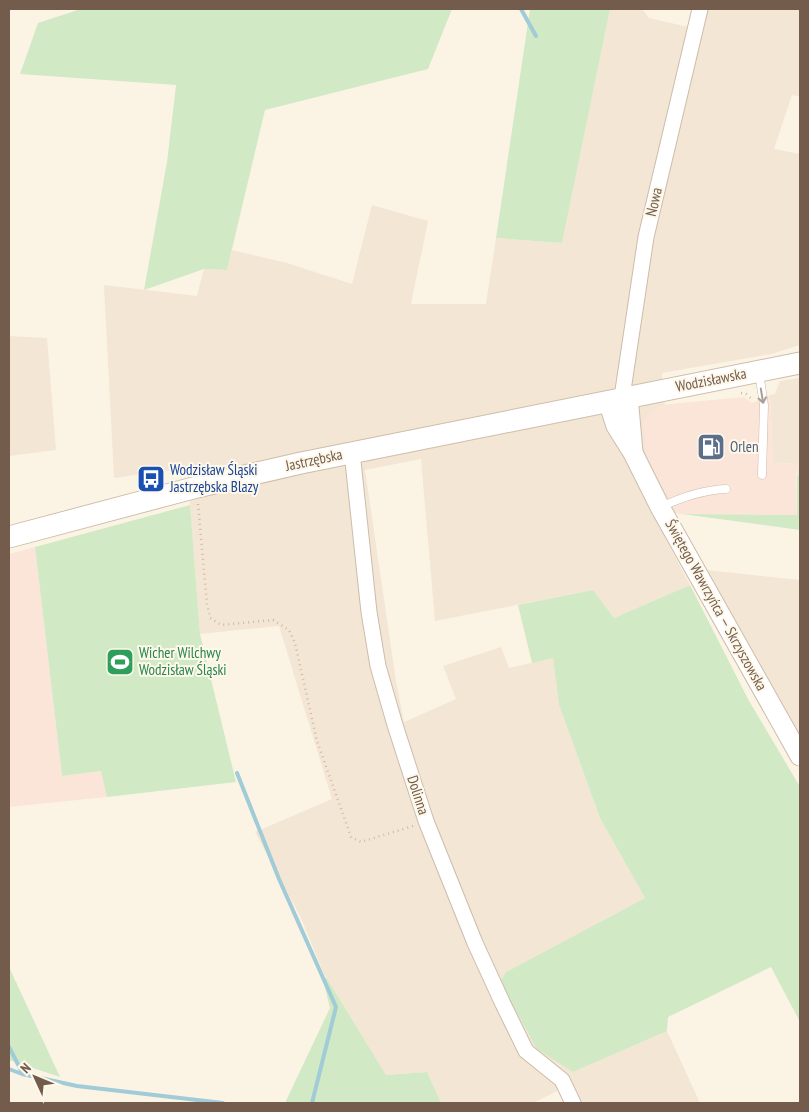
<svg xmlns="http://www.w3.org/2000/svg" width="809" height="1112" font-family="'PT Sans Narrow',sans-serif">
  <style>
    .residential { fill: #f3e6d4 }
    .commercial { fill: #fbe5d9 }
    .green { fill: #d1e9c4 }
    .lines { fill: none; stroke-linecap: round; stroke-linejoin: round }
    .stream { stroke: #a1cbd6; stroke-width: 4 }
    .service-casing { stroke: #cdbcac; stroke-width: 9 }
    .minor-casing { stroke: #cdbcac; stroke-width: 17 }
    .tertiary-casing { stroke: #cdbcac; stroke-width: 21 }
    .secondary-casing { stroke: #cfbda9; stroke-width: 23 }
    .path { stroke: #d5b8a1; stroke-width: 2.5; stroke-dasharray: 1 4; stroke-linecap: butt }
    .service { stroke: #fff; stroke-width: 8 }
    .minor { stroke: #fff; stroke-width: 15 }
    .tertiary { stroke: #fff; stroke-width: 19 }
    .secondary { stroke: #fff; stroke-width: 21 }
    .oneway { stroke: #ab9d93 }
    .labels { text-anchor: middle; stroke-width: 4; stroke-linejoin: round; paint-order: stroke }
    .street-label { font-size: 15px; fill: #735c4b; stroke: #fef8eb }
    .service-label { font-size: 15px; fill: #4e5e75; stroke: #fef8eb; text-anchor: start }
    .transit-label { font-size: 15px; fill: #164399; stroke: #fef8eb; text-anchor: start }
    .leisure-label { font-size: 15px; fill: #27864d; stroke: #fef8eb; text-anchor: start }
  </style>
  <rect width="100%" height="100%" fill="#fbf4e5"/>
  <!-- residential -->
  <g class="residential">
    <polygon points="610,9 642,9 649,18 688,27 696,9 800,9 800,97 792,95 774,149 800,154 800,345 771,354 662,373 665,408 684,508 658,524 690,585 614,618 593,590 435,621 421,459 365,470 396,681 404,722 456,699 443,666 501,647 509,668 553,658 559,705 600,818 645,898 506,972 500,982 573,1072 667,1031 700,1103 570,1103 561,1089 533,1103 441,1103 427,1072 386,1075 323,972 301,918 255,832 332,799 279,626 200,634 187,468 114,478 104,285 197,296 204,269 227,270 232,250 287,263 352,284 372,205 428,221 411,304 486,304 496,238 562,243"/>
    <polygon points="9,336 47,338 56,450 9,456"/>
    <polygon points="800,378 800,475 797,476 796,463 773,464 770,395 775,394 780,381"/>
    <polygon points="706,570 800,580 800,736 724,605"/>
  </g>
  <!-- commercial -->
  <g class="commercial">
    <polygon points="770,395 773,464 796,463 797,515 678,514 653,470 646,453 643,424 647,415 657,407 670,404 744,397 752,403"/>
    <polygon points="35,547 62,776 102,771 107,797 9,807 9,554"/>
  </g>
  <!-- green -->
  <g class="green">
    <polygon points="81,9 452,9 428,69 265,110 227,270 204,269 144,290 167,162 176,85 20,74 38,23"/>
    <polygon points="530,9 610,9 562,243 496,238"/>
    <polygon points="800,475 800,530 682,514 797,515 797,476"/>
    <polygon points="190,505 200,634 236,782 107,797 101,771 62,776 35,547"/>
    <polygon points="690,585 748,699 800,787 800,1022 771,967 668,1017 667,1031 573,1072 537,1049 500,982 506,972 645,898 600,818 559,705 553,658 532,663 518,605 593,590 614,618"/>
    <polygon points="9,967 60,1077 9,1060"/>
    <polygon points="326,977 386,1075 427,1072 441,1103 285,1103 330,1008 324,983"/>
  </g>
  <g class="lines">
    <!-- stream -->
    <g class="stream">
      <polyline points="521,9 536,36"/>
      <polyline points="237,773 279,879 336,1007 312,1103"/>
      <polyline points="9,1047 23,1074"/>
      <polyline points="9,1069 22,1074 77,1086 223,1103"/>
    </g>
    <defs>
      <g id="service">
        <polyline points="759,373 764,405 762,475"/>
        <path d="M661 507C682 497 703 490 726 489"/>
      </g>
      <g id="minor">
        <polyline points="622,397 646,237 700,9"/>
        <polyline points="352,452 369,612 378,666 395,725 426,821 475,943 503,1004 526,1051 562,1080 573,1103"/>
      </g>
      <g id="tertiary">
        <polyline points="628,396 633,452"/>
        <polyline points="608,401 616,426 633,453 660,507 800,756"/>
      </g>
      <polyline id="secondary" points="9,537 197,487 301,463 800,363"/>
    </defs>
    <!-- service casing -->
    <use href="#service" class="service-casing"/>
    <!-- minor casing -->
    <use href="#minor" class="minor-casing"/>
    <!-- tertiary casing -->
    <use href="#tertiary" class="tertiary-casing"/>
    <!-- secondary casing -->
    <use href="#secondary" class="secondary-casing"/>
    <!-- path -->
    <g class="path">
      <polyline points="741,393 746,394 753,400"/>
      <polyline points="198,504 207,604 210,618 221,625 273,620 289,630 295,643 317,741 351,837 361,842 413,826"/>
    </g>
    <!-- service -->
    <use href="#service" class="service"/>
    <!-- minor -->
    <use href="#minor" class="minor"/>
    <!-- tertiary -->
    <use href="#tertiary" class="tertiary"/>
    <!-- secondary -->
    <use href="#secondary" class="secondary"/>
  </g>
  <!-- one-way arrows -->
  <defs><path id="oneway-shaft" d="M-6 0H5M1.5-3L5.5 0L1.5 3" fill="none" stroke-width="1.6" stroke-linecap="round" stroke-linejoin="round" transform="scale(1.25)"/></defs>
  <use class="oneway" href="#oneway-shaft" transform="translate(762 396) rotate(81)"/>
  <!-- icons -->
  <defs>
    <symbol id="fuel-square" viewBox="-11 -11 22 22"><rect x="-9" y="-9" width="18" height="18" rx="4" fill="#5c6f8a" stroke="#fef8eb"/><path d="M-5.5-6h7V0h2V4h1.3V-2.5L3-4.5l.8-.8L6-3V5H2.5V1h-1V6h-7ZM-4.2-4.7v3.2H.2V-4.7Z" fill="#fff"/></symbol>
    <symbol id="bus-square" viewBox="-11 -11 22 22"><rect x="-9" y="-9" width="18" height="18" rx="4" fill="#1a4fb4" stroke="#fef8eb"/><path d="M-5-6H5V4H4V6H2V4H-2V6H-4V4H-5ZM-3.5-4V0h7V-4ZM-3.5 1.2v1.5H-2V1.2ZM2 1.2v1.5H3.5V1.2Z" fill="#fff"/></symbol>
    <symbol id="stadium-square" viewBox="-11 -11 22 22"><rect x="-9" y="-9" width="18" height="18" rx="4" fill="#2e9e5b" stroke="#fef8eb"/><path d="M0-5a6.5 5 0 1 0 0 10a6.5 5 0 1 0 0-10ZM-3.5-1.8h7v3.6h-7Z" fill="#fff"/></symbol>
  </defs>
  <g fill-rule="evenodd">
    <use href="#fuel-square" x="695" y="431" width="32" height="32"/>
    <use href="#bus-square" x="135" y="463" width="32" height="32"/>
    <use href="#stadium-square" x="104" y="646" width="32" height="32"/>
  </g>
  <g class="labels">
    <!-- street labels -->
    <g class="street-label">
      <text transform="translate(654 202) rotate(-77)" y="5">Nowa</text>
      <text transform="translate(711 380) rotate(-11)" y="5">Wodzisławska</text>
      <text transform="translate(314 460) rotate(-12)" y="5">Jastrzębska</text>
      <text transform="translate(716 605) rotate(61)" y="5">Świętego Wawrzyńca — Skrzyszowska</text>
      <text transform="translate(418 795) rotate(72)" y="5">Dolinna</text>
    </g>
    <!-- service labels -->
    <g class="service-label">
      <text x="730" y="452">Orlen</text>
    </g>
    <!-- transit labels -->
    <g class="transit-label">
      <text x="170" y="475">Wodzisław Śląski<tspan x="170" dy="17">Jastrzębska Blazy</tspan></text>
    </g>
    <!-- leisure labels -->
    <g class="leisure-label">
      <text x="139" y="658">Wicher Wilchwy<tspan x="139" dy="17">Wodzisław Śląski</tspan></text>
    </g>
  </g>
  <!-- border -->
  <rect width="809" height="1112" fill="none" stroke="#735c4b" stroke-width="20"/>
  <!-- north arrow -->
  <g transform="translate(35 1077) rotate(314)" stroke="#fef8eb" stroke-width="4" paint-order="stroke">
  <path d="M0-4L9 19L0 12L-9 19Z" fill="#735c4b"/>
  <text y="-8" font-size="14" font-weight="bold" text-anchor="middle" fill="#735c4b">N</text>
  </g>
</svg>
